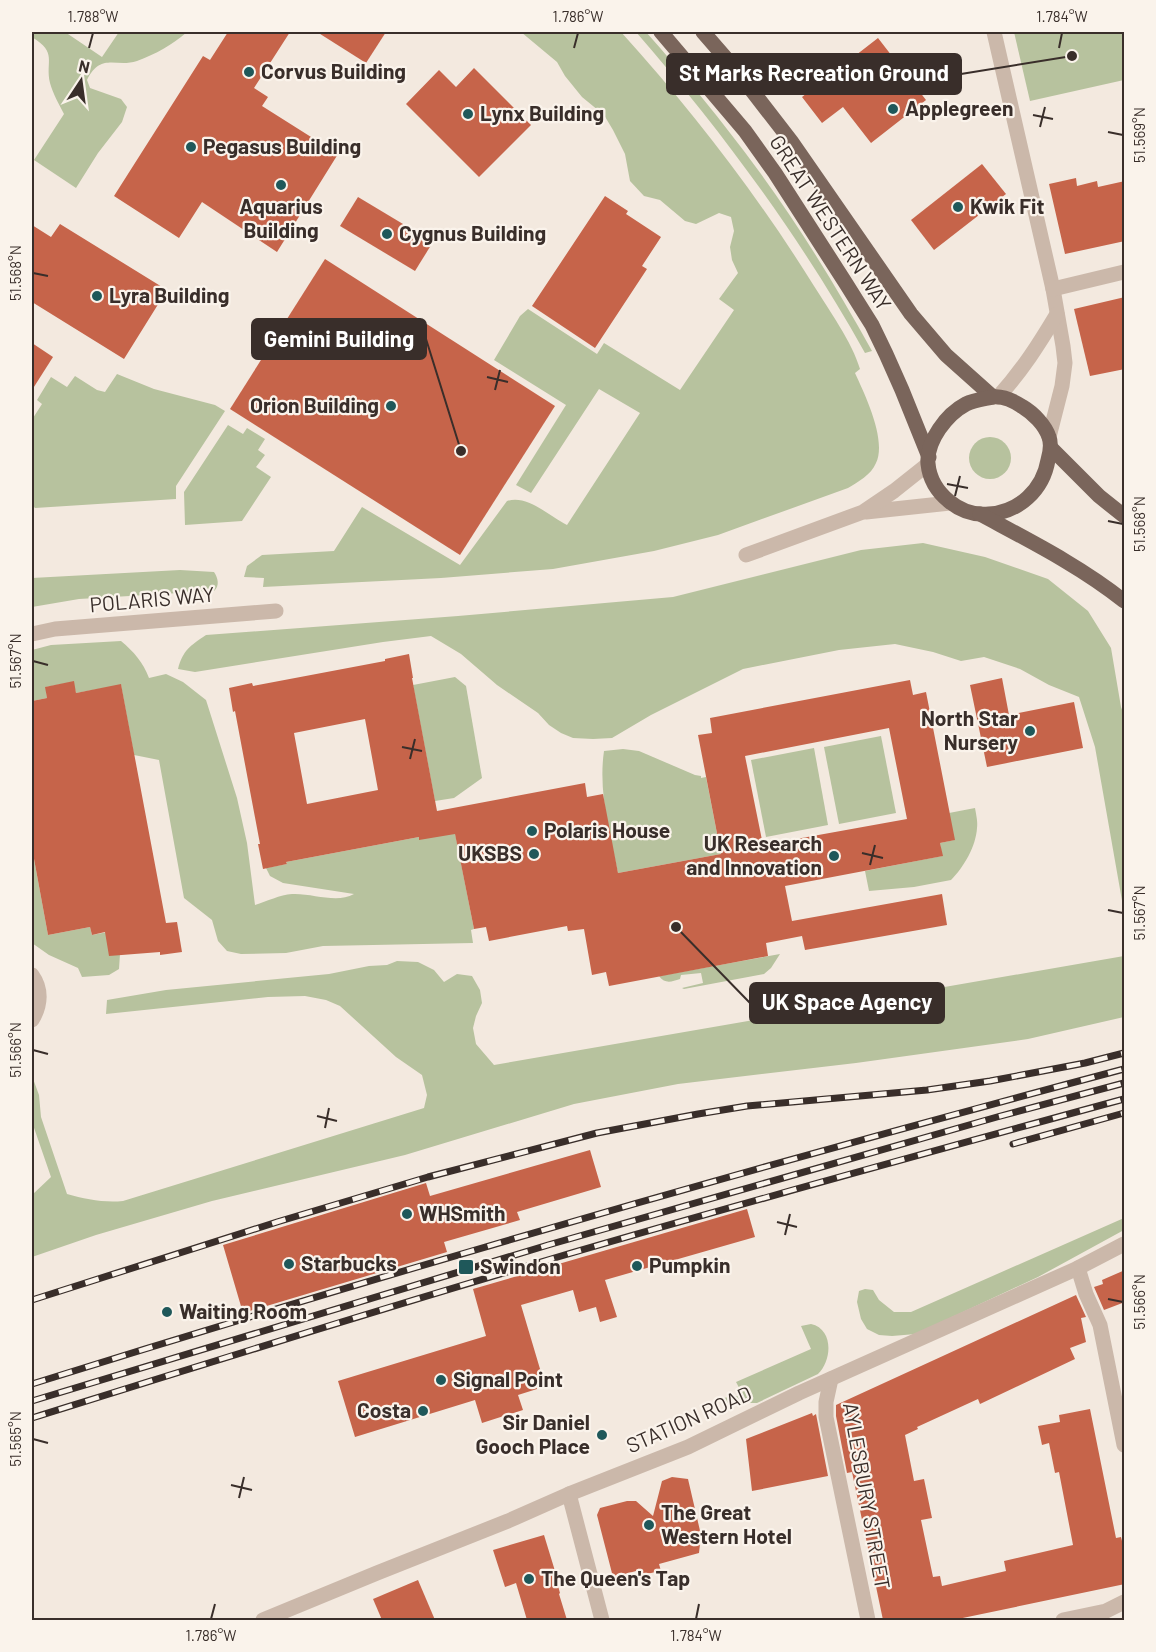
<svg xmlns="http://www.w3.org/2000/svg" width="1156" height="1652" font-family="Barlow,sans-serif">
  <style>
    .green { fill: #b7c29e }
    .building { fill: #c6644a; fill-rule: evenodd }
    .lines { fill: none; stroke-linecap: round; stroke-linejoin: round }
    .minor { stroke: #cbb8aa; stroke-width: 15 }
    .major { stroke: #7a655b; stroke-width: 15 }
    .rail-casing { stroke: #392e2a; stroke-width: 7 }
    .rail { stroke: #faf3eb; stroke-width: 4.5; stroke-dasharray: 14; stroke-linecap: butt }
    .ticks { fill: none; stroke: #392e2a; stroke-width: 2 }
    .poi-dot { fill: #1f585a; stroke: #faf3eb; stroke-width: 2 }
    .labels { text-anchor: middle; stroke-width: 4.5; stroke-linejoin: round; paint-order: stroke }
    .poi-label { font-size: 21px; font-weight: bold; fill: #392e2a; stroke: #faf3eb; text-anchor: start }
    .street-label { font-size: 21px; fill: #392e2a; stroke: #faf3eb }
    .leader { fill: none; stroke: #392e2a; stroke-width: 2 }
    .callout-dot { fill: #392e2a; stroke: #faf3eb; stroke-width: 2 }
    .callout { fill: #392e2a; stroke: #392e2a; stroke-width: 2 }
    .callout-label { font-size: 22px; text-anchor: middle; font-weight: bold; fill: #fff }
    .neatline { fill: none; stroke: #392e2a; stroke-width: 2 }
    .ticks-label { font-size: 15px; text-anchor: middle; fill: #392e2a }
  </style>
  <rect width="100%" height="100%" fill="#f3e9df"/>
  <!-- green -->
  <g class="green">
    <path d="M32 32H65L102 57 119 32H187C172 45 156 54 137 61 116 68 101 52 87 80L90 88 121 99 127 107 122 122 98 153 76 188 34 160 64 114C59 104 53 94 50 83 45 61 58 53 32 37Z"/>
    <path d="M521 32H621C692 110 758 196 814 286 829 310 852 342 860 369L855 373C865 395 887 440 876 463 871 475 858 482 848 488L718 535 654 551 553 569 441 578 263 587 264 578 244 577 247 566 262 555 334 551 362 507 460 565 507 501C527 494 549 516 567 525L640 413 599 389 531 493 516 485 566 405 494 360 520 316 528 309 597 354 604 343 680 390 734 310 719 299 738 273 732 260 730 247 734 231 731 217 719 213 696 224 685 221 660 200 644 196 630 181 625 154 613 130 604 115 582 97 565 76 557 62Z"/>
    <path d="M636 32H646C685 76 723 122 758 170 800 227 837 288 872 351L865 353C801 238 722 131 636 32Z"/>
    <polygon points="1014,32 1124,32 1124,80 1030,101"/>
    <polygon points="117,374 154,389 215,405 225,411 176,486 176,499 35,508 33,506 32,418 33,418 42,404 37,400 51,377 67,387 75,376 97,390 105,392"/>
    <polygon points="228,425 243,434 247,428 265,439 258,450 265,455 256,467 271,477 242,521 185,525 184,492"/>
    <circle cx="990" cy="458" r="21"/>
    <path d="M923 543 985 557 1048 579 1088 611 1111 648 1121 707 1124 715V912L1095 747 1079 697 1049 685 1020 669 984 657 961 661 933 652 895 644 839 650 743 669 651 715 612 738 593 739 573 738 561 733 549 725 538 713 497 685 461 654 431 636 383 642 195 672 178 669C183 650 190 646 206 635L458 616 673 597 861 550Z"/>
    <path d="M180 570 214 572C218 578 220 586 214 591L79 599 32 607V578Z"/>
    <path d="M121 641C134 652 143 662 149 678L166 674 183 682 206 700 237 798 247 843 255 905C267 901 280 895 292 894 313 893 336 904 354 894L283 883 270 876 266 868 287 864 286 862 419 837V839L453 823 474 929 471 930 473 943 323 946 286 953 241 954 227 951 218 941 212 920 184 898 159 760 134 755 121 685 76 693 73 682 46 687 47 698 32 701V650L51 645Z"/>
    <polygon points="455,677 466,686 482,778 454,798 435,801 413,685"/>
    <polygon points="881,736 896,813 839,824 824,747"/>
    <polygon points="814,748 828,825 766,837 751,760"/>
    <path d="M623 749 639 751 695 775 701 776V778L706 777 721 854 618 873C610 833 598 792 604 751Z"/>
    <path d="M975 808C976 814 978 822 977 828 976 846 964 867 951 880L914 887 869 891 865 871 942 856 940 843 954 840 949 813Z"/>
    <polygon points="32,848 48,935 90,927 92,935 113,931 120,954 119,969 109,975 82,977 78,968 49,955 32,943"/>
    <path d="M780 954 771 968 764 974 684 989 682 988 703 983 701 973 681 975 680 979C671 982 665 984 659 976Z"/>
    <path d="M1124 956V1017L1028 1039 856 1063 678 1084 574 1104 405 1155 212 1201 96 1235 32 1257V1195L51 1177 32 1122V1076L39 1095 41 1117 67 1194C85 1199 104 1203 123 1201L424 1108 427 1095 422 1075 396 1057 340 1006 326 1000 305 996 268 997 106 1014 107 1000 166 990 329 974 369 966 387 965 397 961 418 962 434 970 444 982 457 974 472 976 480 990 482 1003 476 1016 473 1028 476 1044 494 1065Z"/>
    <polygon points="1124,1218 1124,1230 1038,1277 916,1334 892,1336 879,1335 867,1329 861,1319 857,1302 859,1291 865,1289 873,1290 879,1300 894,1312 911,1312"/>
    <path d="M811 1324C834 1329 832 1361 818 1374L757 1403H726L723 1398 743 1395 736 1382 811 1349 801 1326Z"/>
  </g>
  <!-- building -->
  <g class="building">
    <polygon points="228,32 290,32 254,88 268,97 262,106 338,154 277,252 202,202 179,238 114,196 203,56 210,60"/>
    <polygon points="317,32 386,32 366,63"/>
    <polygon points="878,38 926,100 871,143 843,107 822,123 802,97"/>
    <polygon points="474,68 531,125 479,177 406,104 439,70 456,87"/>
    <polygon points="982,164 1006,194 934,250 911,220"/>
    <polygon points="1076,178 1077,186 1097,181 1098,187 1125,181 1125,241 1065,254 1049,184"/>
    <polygon points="605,196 628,211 626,214 661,237 642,266 647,269 595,348 532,306"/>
    <polygon points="358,197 433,242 415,271 340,226"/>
    <polygon points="60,224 167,290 124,359 32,302 32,225 51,237"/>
    <polygon points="325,259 555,406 460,555 230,409"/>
    <polygon points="1125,297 1125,369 1090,376 1074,309"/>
    <polygon points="32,343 53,357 32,390"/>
    <path d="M409 654 413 678H412L437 811 585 783 587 797 603 794 618 873 721 854 698 735 712 733 710 718 910 680 913 695 926 692 955 840 940 843 943 856 785 886 792 921 942 894 947 925 805 950 802 936 766 943 768 956 609 986 606 972 592 975 584 929 568 931 567 926 489 941 486 927 474 929 455 834 419 840V837L286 862 287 864 263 869 258 844H260L235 711 233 712 229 688 252 683 253 686 385 661V659ZM365 719 378 790 307 804 294 733ZM889 728 907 819 763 845 745 756Z"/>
    <polygon points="1002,678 1009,715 1074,702 1083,748 987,767 970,685"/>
    <polygon points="74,681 76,693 121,684 166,923 177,922 182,952 160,955 160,952 109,956 105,932 92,935 90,927 48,935 32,848 32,701 47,698 45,687"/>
    <polygon points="590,1150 601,1187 517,1212 520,1220 444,1242 447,1252 243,1313 223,1245 426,1183 430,1196"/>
    <polygon points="747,1209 755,1237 605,1280 617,1317 600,1322 596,1307 579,1312 573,1290 521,1305 543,1379 535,1381 537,1389 518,1395 523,1410 482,1423 475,1400 355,1437 338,1381 486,1336 473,1289"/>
    <polygon points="1125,1270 1125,1302 1104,1310 1094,1287 1103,1284 1102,1280"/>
    <polygon points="1076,1295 1086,1317 1081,1318 1086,1342 1070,1348 1075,1359 980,1404 978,1399 917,1427 918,1429 905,1435 914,1481 924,1479 932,1518 921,1520 933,1577 940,1576 942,1586 1006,1571 1004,1561 1073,1545 1059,1472 1055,1473 1049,1443 1042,1445 1038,1426 1060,1422 1059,1415 1090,1409 1116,1538 1121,1537 1125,1553 1125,1584 953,1620 883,1620 852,1472 847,1473 836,1416 836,1405"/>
    <polygon points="812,1413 813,1416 816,1414 828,1476 752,1491 746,1439"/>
    <polygon points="672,1477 688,1479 701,1535 699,1553 659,1564 661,1571 641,1575 640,1570 613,1577 597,1515 600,1508 627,1501 636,1501 653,1516 662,1481"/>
    <polygon points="544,1535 555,1571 554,1572 560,1593 559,1594 567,1620 527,1620 516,1583 505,1587 493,1550"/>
    <polygon points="418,1580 435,1620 382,1620 373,1599"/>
  </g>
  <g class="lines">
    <!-- minor -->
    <g class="minor">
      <polyline points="994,32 1053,289 1063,346 1065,363 1062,386 1049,437"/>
      <polyline points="1053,289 1124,272"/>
      <path d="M998 397C1022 371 1039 344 1057 314"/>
      <polyline points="866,512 950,503"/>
      <polyline points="746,555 863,512 894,491 928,464"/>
      <polyline points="32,634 55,629 276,611"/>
      <path d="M32 975C42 989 41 1005 32 1020"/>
      <polyline points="1078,1268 1086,1294 1100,1325 1124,1445"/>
      <polyline points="831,1379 826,1402 826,1417 868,1620"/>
      <polyline points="569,1494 602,1620"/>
      <polyline points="263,1620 377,1573 508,1521 569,1494 688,1447 799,1393 1078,1268 1124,1244"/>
      <polyline points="1063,1620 1106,1611 1124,1602"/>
    </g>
    <!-- major -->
    <g class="major">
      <polyline points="661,32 745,131 775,173 845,282 872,325 886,354 902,390 929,457"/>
      <polyline points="703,32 736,70 791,141 911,314 946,355 993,397"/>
      <path d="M993 397C1003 396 1014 401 1023 407 1033 413 1045 425 1049 437 1052 445 1050 453 1048 460 1043 490 1019 512 989 514 960 517 931 493 928 464 926 441 947 414 966 404 974 400 984 399 993 397Z"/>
      <polyline points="1051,448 1099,496 1124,516"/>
      <path d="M980 514C1030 541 1080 566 1124 601"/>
    </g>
    <defs>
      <g id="rail">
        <polyline points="1013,1144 1124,1113"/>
        <polyline points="32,1300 277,1222 428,1177 597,1133 698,1114 747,1106 927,1090 990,1081 1085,1063 1124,1053"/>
        <path d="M32 1384C394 1271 758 1166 1124 1069"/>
        <polyline points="32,1401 548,1245 997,1117 1124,1083"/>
        <path d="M32 1418C205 1364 377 1310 551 1259 742 1203 933 1151 1124 1099"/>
      </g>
    </defs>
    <!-- rail casing -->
    <use href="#rail" class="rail-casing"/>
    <!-- rail -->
    <use href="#rail" class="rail"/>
  </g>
  <!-- ticks -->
  <path class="ticks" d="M89 48 93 33M574 48 578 33M1059 48 1062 33M1033 115 1053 119M1040 127 1045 107M1108 132 1123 135M33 273 48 276M487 377 508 382M495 390 500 370M947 484 968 488M955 496 960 476M1108 521 1123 524M33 661 48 665M402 747 422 751M410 759 415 739M862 853 883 858M870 865 875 845M1108 910 1123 913M33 1050 48 1054M317 1116 337 1121M325 1128 329 1108M777 1222 797 1227M785 1235 790 1214M1108 1299 1123 1302M33 1439 48 1443M231 1485 252 1490M239 1498 244 1477M211 1619 215 1604M696 1619 699 1604"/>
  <!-- markers -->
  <g class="poi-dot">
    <circle cx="249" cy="72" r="6"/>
    <circle cx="893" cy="109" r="6"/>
    <circle cx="468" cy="114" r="6"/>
    <circle cx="191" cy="147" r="6"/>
    <circle cx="281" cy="185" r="6"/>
    <circle cx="958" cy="207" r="6"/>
    <circle cx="387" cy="234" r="6"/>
    <circle cx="97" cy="296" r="6"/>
    <circle cx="391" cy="406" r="6"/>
    <circle cx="1030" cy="731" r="6"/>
    <circle cx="532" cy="831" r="6"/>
    <circle cx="534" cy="854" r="6"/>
    <circle cx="834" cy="856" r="6"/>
    <circle cx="407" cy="1214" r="6"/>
    <circle cx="289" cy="1264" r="6"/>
    <circle cx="637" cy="1266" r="6"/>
    <rect x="458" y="1259" width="16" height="16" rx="3"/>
    <circle cx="167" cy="1312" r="6"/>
    <circle cx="441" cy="1380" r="6"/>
    <circle cx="423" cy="1411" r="6"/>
    <circle cx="602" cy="1435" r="6"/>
    <circle cx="649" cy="1525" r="6"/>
    <circle cx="529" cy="1579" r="6"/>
  </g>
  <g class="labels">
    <!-- poi labels -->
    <g class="poi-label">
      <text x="261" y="79">Corvus Building</text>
      <text x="905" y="116">Applegreen</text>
      <text x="480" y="121">Lynx Building</text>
      <text x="203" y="154">Pegasus Building</text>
      <text x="281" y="214" text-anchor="middle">Aquarius<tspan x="281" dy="24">Building</tspan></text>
      <text x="970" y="214">Kwik Fit</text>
      <text x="399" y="241">Cygnus Building</text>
      <text x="109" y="303">Lyra Building</text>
      <text x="379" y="413" text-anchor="end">Orion Building</text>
      <text x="1018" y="726" text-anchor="end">North Star<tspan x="1018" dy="24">Nursery</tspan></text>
      <text x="544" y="838">Polaris House</text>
      <text x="822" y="851" text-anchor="end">UK Research<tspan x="822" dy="24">and Innovation</tspan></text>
      <text x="522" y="861" text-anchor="end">UKSBS</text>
      <text x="419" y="1221">WHSmith</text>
      <text x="301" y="1271">Starbucks</text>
      <text x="649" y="1273">Pumpkin</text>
      <text x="480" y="1274">Swindon</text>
      <text x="179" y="1319">Waiting Room</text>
      <text x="453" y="1387">Signal Point</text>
      <text x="411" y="1418" text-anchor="end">Costa</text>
      <text x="590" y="1430" text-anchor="end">Sir Daniel<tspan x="590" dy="24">Gooch Place</tspan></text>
      <text x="661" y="1520">The Great<tspan x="661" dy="24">Western Hotel</tspan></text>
      <text x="541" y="1586">The Queen's Tap</text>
    </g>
    <!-- street labels -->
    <g class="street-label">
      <text transform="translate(830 223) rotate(57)" y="7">GREAT WESTERN WAY</text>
      <text transform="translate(152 600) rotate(-5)" y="7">POLARIS WAY</text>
      <text transform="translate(689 1420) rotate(-24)" y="7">STATION ROAD</text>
      <text transform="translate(866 1496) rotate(80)" y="7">AYLESBURY STREET</text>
    </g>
  </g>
  <!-- callouts -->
  <path class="leader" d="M1072 56L961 74M461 451L426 339M676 927L750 1003"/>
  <g class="callout-dot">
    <circle cx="1072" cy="56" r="6"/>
    <circle cx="461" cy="451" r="6"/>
    <circle cx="676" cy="927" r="6"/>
  </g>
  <g class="callout">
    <rect x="667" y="54" width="294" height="40" rx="6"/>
    <rect x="252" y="319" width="174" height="40" rx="6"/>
    <rect x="750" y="983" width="194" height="40" rx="6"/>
  </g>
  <g class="callout-label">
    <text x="814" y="81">St Marks Recreation Ground</text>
    <text x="339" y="347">Gemini Building</text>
    <text x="847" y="1010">UK Space Agency</text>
  </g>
  <!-- border -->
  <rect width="1156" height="1652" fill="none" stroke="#faf3eb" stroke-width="66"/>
  <!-- north arrow -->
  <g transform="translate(81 81) rotate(13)" stroke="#faf3eb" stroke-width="4.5" paint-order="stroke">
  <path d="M0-4.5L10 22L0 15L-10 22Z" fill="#392e2a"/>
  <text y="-9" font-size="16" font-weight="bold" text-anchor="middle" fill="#392e2a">N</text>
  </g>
  <rect x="33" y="33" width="1090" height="1586" class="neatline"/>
  <g class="ticks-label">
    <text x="93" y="22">1.788°W</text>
    <text x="578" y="22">1.786°W</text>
    <text x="1062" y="22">1.784°W</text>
    <text transform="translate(1140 135) rotate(-90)" y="5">51.569°N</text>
    <text transform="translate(16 273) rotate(-90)" y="5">51.568°N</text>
    <text transform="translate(1140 524) rotate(-90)" y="5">51.568°N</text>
    <text transform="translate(16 661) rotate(-90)" y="5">51.567°N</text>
    <text transform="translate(1140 913) rotate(-90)" y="5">51.567°N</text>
    <text transform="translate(16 1050) rotate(-90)" y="5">51.566°N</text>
    <text transform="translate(1140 1302) rotate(-90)" y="5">51.566°N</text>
    <text transform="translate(16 1439) rotate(-90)" y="5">51.565°N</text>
    <text x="211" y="1641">1.786°W</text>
    <text x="696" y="1641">1.784°W</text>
  </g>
</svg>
